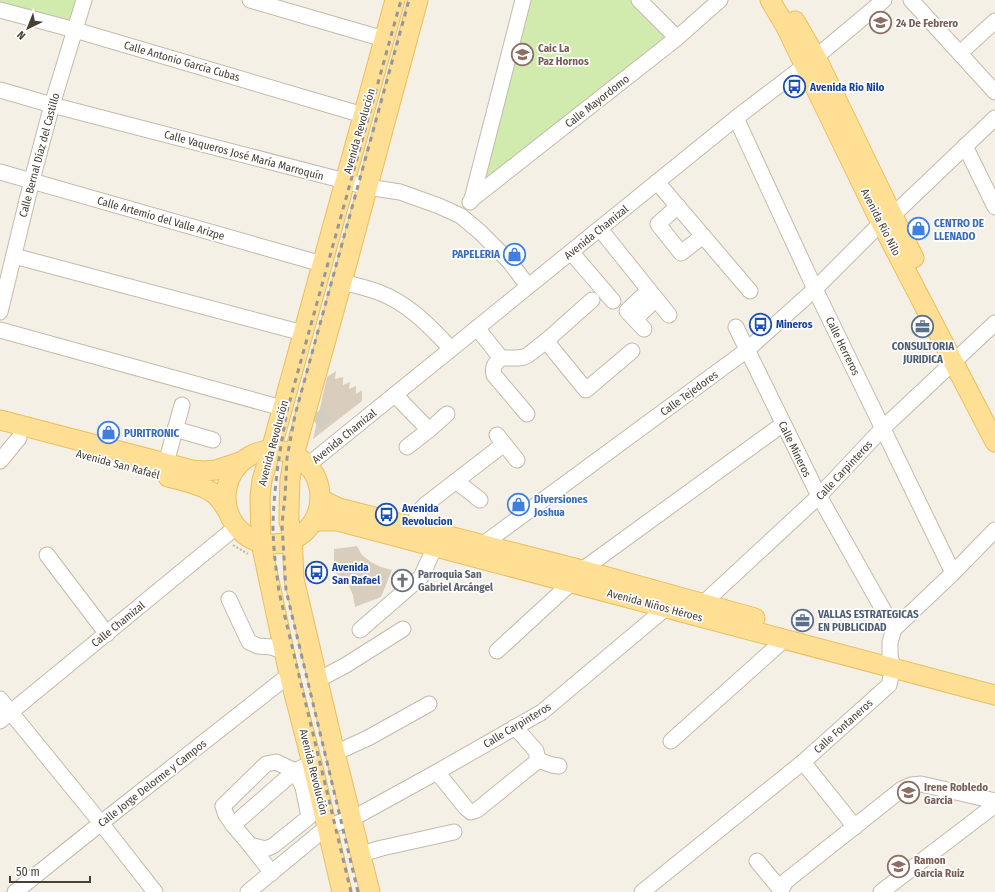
<svg xmlns="http://www.w3.org/2000/svg" width="995" height="892" font-family="'Fira Sans Condensed',sans-serif">
  <style>
    .green { fill: #d0ebad }
    .building { fill: #d9cebe }
    .lines { fill: none; stroke-linecap: round; stroke-linejoin: round }
    .minor-tunnel { stroke: #d1cdc3; stroke-width: 15; stroke-dasharray: 15 8; stroke-linecap: butt }
    .minor-casing { stroke: #c3baab; stroke-width: 17 }
    .major-casing { stroke: #eabe5e; stroke-width: 21 }
    .path { stroke: #c3b399; stroke-width: 2; stroke-dasharray: 2 2; stroke-linecap: butt }
    .minor { stroke: #fff; stroke-width: 15 }
    .major { stroke: #ffdf94; stroke-width: 19 }
    .rail { stroke: #969696; stroke-width: 3; stroke-dasharray: 5 5; stroke-linecap: butt }
    .labels { text-anchor: middle; stroke-width: 3.5; stroke-linejoin: round; paint-order: stroke }
    .education-label { font-size: 11px; font-weight: bold; fill: #785e54; stroke: #fff; text-anchor: start }
    .street-label { font-size: 11px; fill: #474035; stroke: #fff }
    .transit-label { font-size: 11px; font-weight: bold; fill: #164399; stroke: #fff; text-anchor: start }
    .shop-label { font-size: 11px; font-weight: bold; fill: #366cbe; stroke: #fff; text-anchor: start }
    .service-label { font-size: 11px; font-weight: bold; fill: #4e5e75; stroke: #fff }
    .worship-label { font-size: 11px; font-weight: bold; fill: #5b616d; stroke: #fff; text-anchor: start }
  </style>
  <rect width="100%" height="100%" fill="#f4f0e6"/>
  <!-- green -->
  <g class="green">
    <polygon points="0,0 81,0 73,26 0,6"/>
    <polygon points="527,0 636,0 674,36 472,199"/>
  </g>
  <!-- building -->
  <g class="building">
    <polygon points="336,371 335,379 343,377 343,385 350,382 349,389 356,386 356,394 362,390 362,401 313,439 327,377"/>
    <polygon points="357,546 362,555 371,562 381,567 392,570 381,597 355,607 353,595 348,584 342,577 334,572 334,549"/>
  </g>
  <g class="lines">
    <!-- minor-tunnel -->
    <polyline class="minor-tunnel" points="317,412 330,430"/>
    <defs>
      <g id="minor">
        <polyline points="250,0 384,39"/>
        <polyline points="639,0 677,38"/>
        <polyline points="911,0 995,92"/>
        <polyline points="0,10 75,30 363,115"/>
        <polyline points="960,53 995,21"/>
        <polyline points="0,90 52,105 345,181 367,187 400,192 439,206 461,216 480,232 509,261 528,286"/>
        <polyline points="736,118 815,289 953,573"/>
        <polyline points="965,146 995,207"/>
        <polyline points="0,172 322,264"/>
        <polyline points="657,182 750,291"/>
        <polyline points="472,199 677,38 720,0"/>
        <polyline points="470,202 472,199 523,0"/>
        <polyline points="678,206 658,224 681,253 703,236"/>
        <polyline points="600,229 669,315"/>
        <polyline points="571,252 613,301"/>
        <polyline points="14,256 303,333"/>
        <path d="M342 282C354 285 367 288 378 292 408 303 430 326 451 349"/>
        <polyline points="0,312 32,180 52,105 84,0"/>
        <polyline points="635,319 656,299"/>
        <polyline points="736,327 819,496 894,629"/>
        <polyline points="477,328 501,358"/>
        <polyline points="644,329 627,311 649,290"/>
        <polyline points="0,330 282,408"/>
        <polyline points="546,341 586,390 632,351"/>
        <polyline points="395,395 429,430"/>
        <path d="M527 414 494 375C492 367 495 363 501 358H518L524 357 528 355 546 341 592 300"/>
        <polyline points="175,429 213,440"/>
        <polyline points="497,435 517,460"/>
        <polyline points="407,447 429,430 447,414"/>
        <polyline points="0,461 19,438"/>
        <polyline points="166,463 182,405"/>
        <polyline points="308,465 736,118 816,57 884,0"/>
        <polyline points="456,481 480,500"/>
        <polyline points="411,527 422,508 425,505 504,444"/>
        <polyline points="482,545 747,350 815,289 881,223 892,216 995,118"/>
        <polyline points="47,555 107,634"/>
        <polyline points="582,570 783,424"/>
        <polyline points="229,599 249,642 258,646 272,647 277,649 283,648"/>
        <polyline points="696,610 819,496 883,428 995,323"/>
        <polyline points="360,630 421,577 435,547"/>
        <polyline points="497,651 571,583"/>
        <polyline points="318,680 346,665 403,629"/>
        <polyline points="0,699 101,823 155,892"/>
        <polyline points="0,721 236,527"/>
        <polyline points="515,727 536,751 538,760"/>
        <polyline points="671,741 784,640"/>
        <polyline points="335,753 368,738 429,704"/>
        <polyline points="538,760 552,765 559,766"/>
        <polyline points="803,762 855,827"/>
        <polyline points="437,772 466,808 471,812 477,810 535,763 538,760"/>
        <polyline points="233,825 295,771 303,787 309,817 273,846 265,849 250,845"/>
        <polyline points="361,854 382,848 454,832"/>
        <polyline points="757,861 781,890 781,892"/>
        <polyline points="272,873 250,845 233,825 226,815 223,806 266,764 276,762 295,771 303,767"/>
        <polyline points="781,890 786,881 902,789 911,785 921,784 995,801"/>
        <polyline points="15,892 101,823 284,679 289,674"/>
        <polyline points="248,892 327,827 357,816 437,772 542,712 666,608"/>
        <polyline points="642,892 803,762 889,685 893,668 890,655 890,642 894,629 953,573 995,530"/>
        <polyline points="881,892 995,805"/>
      </g>
      <g id="major">
        <polyline points="770,0 785,25 877,215 995,442"/>
        <polyline points="795,21 816,57 888,206 914,258"/>
        <polyline points="0,420 192,470 204,471 216,470 240,462"/>
        <circle cx="273" cy="497" r="47"/>
        <path d="M168 477C180 480 203 485 213 493 219 497 223 504 227 510"/>
        <polyline points="320,499 339,508 582,570 755,618"/>
        <polyline points="314,521 338,521 995,695"/>
        <polyline points="342,892 312,763 289,674 261,543 260,497 262,480 271,450 395,0"/>
        <polyline points="370,892 335,753 294,579 292,533 289,521 289,510 290,480 294,455 342,282 418,0"/>
      </g>
    </defs>
    <!-- minor casing -->
    <use href="#minor" class="minor-casing"/>
    <!-- major casing -->
    <use href="#major" class="major-casing"/>
    <!-- path -->
    <polyline class="path" points="233,545 248,554"/>
    <!-- minor -->
    <use href="#minor" class="minor"/>
    <!-- major -->
    <use href="#major" class="major"/>
    <!-- rail -->
    <g class="rail">
      <path d="M351 892 279 592C276 569 273 547 273 524 274 486 280 449 287 411L401 0"/>
      <polyline points="358,892 286,590 282,524 285,496 287,458 295,415 409,0"/>
    </g>
  </g>
  <!-- icons -->
  <defs>
    <symbol id="school-ring" viewBox="-11 -11 22 22"><circle r="9.5" fill="#fff" stroke="#8d6e63" stroke-width="1.5"/><path d="M0-5L7-2L0 1L-7-2ZM-4 1L0 2.5L4 1V4Q0 6-4 4Z" fill="#8d6e63"/></symbol>
    <symbol id="bus-ring" viewBox="-11 -11 22 22"><circle r="9.5" fill="#fff" stroke="#1a4fb4" stroke-width="1.5"/><path d="M-5-6H5V4H4V6H2V4H-2V6H-4V4H-5ZM-3.5-4V0h7V-4ZM-3.5 1.2v1.5H-2V1.2ZM2 1.2v1.5H3.5V1.2Z" fill="#1a4fb4"/></symbol>
    <symbol id="shop-ring" viewBox="-11 -11 22 22"><circle r="9.5" fill="#fff" stroke="#3f7fe0" stroke-width="1.5"/><path d="M-5-2.5h2.3a2.7 3.5 0 0 1 5.4 0H5L5.5 6h-11ZM-1.5-2.5h3a1.5 2.3 0 0 0-3 0Z" fill="#3f7fe0"/></symbol>
    <symbol id="office-ring" viewBox="-11 -11 22 22"><circle r="9.5" fill="#fff" stroke="#5c6f8a" stroke-width="1.5"/><path d="M-6-3h4V-5.5h4V-3h4V5H-6ZM-1-4.5V-3h2v-1.5ZM-6 0V1H6V0Z" fill="#5c6f8a"/></symbol>
    <symbol id="church-ring" viewBox="-11 -11 22 22"><circle r="9.5" fill="#fff" stroke="#6b7280" stroke-width="1.5"/><path d="M-1.2-6h2.4v3.5h3.3v2.4h-3.3V6h-2.4V-.1h-3.3v-2.4h3.3Z" fill="#6b7280"/></symbol>
  </defs>
  <g fill-rule="evenodd">
    <use href="#school-ring" x="868" y="10" width="25" height="25"/>
    <use href="#school-ring" x="510" y="42" width="25" height="25"/>
    <use href="#bus-ring" x="782" y="74" width="25" height="25"/>
    <use href="#shop-ring" x="906" y="216" width="25" height="25"/>
    <use href="#shop-ring" x="502" y="242" width="25" height="25"/>
    <use href="#bus-ring" x="748" y="312" width="25" height="25"/>
    <use href="#office-ring" x="910" y="314" width="25" height="25"/>
    <use href="#shop-ring" x="96" y="420" width="25" height="25"/>
    <use href="#shop-ring" x="506" y="492" width="25" height="25"/>
    <use href="#bus-ring" x="374" y="502" width="25" height="25"/>
    <use href="#bus-ring" x="304" y="560" width="25" height="25"/>
    <use href="#church-ring" x="390" y="568" width="25" height="25"/>
    <use href="#office-ring" x="790" y="608" width="25" height="25"/>
    <use href="#school-ring" x="896" y="780" width="25" height="25"/>
    <use href="#school-ring" x="886" y="854" width="25" height="25"/>
  </g>
  <g class="labels">
    <!-- education labels -->
    <g class="education-label">
      <text x="896" y="27">24 De Febrero</text>
      <text x="538" y="52">Caic La<tspan x="538" dy="13">Paz Hornos</tspan></text>
      <text x="924" y="791">Irene Robledo<tspan x="924" dy="13">Garcia</tspan></text>
      <text x="914" y="864">Ramon<tspan x="914" dy="13">Garcia Ruiz</tspan></text>
    </g>
    <!-- street labels -->
    <g class="street-label">
      <text transform="translate(182 61) rotate(16)" y="4">Calle Antonio García Cubas</text>
      <text transform="translate(597 101) rotate(-38)" y="4">Calle Mayordomo</text>
      <text transform="translate(359 131) rotate(-74)" y="4">Avenida Revolución</text>
      <text transform="translate(39 155) rotate(-75)" y="4">Calle Bernal Díaz del Castillo</text>
      <text transform="translate(244 155) rotate(15)" y="4">Calle Vaqueros José María Marroquín</text>
      <text transform="translate(161 218) rotate(16)" y="4">Calle Artemio del Valle Arizpe</text>
      <text transform="translate(881 222) rotate(63)" y="4">Avenida Río Nilo</text>
      <text transform="translate(596 232) rotate(-39)" y="4">Avenida Chamizal</text>
      <text transform="translate(843 346) rotate(64)" y="4">Calle Herreros</text>
      <text transform="translate(689 393) rotate(-36)" y="4">Calle Tejedores</text>
      <text transform="translate(344 436) rotate(-39)" y="4">Avenida Chamizal</text>
      <text transform="translate(273 443) rotate(-75)" y="4">Avenida Revolución</text>
      <text transform="translate(795 449) rotate(64)" y="4">Calle Mineros</text>
      <text transform="translate(118 464) rotate(15)" y="4">Avenida San Rafaél</text>
      <text transform="translate(844 470) rotate(-47)" y="4">Calle Carpinteros</text>
      <text transform="translate(655 605) rotate(15)" y="4">Avenida Niños Héroes</text>
      <text transform="translate(118 624) rotate(-39)" y="4">Calle Chamizal</text>
      <text transform="translate(517 725) rotate(-31)" y="4">Calle Carpinteros</text>
      <text transform="translate(843 726) rotate(-42)" y="4">Calle Fontaneros</text>
      <text transform="translate(314 772) rotate(76)" y="4">Avenida Revolución</text>
      <text transform="translate(152 783) rotate(-38)" y="4">Calle Jorge Delorme y Campos</text>
    </g>
    <!-- transit labels -->
    <g class="transit-label">
      <text x="810" y="91">Avenida Rio Nilo</text>
      <text x="776" y="328">Mineros</text>
      <text x="402" y="512">Avenida<tspan x="402" dy="13">Revolucion</tspan></text>
      <text x="332" y="571">Avenida<tspan x="332" dy="13">San Rafael</tspan></text>
    </g>
    <!-- shop labels -->
    <g class="shop-label">
      <text x="934" y="227">CENTRO DE<tspan x="934" dy="13">LLENADO</tspan></text>
      <text x="500" y="258" text-anchor="end">PAPELERIA</text>
      <text x="124" y="437">PURITRONIC</text>
      <text x="534" y="503">Diversiones<tspan x="534" dy="13">Joshua</tspan></text>
    </g>
    <!-- service labels -->
    <g class="service-label">
      <text x="923" y="350">CONSULTORIA<tspan x="923" dy="13">JURIDICA</tspan></text>
      <text x="818" y="618" text-anchor="start">VALLAS ESTRATEGICAS<tspan x="818" dy="13">EN PUBLICIDAD</tspan></text>
    </g>
    <!-- worship labels -->
    <g class="worship-label">
      <text x="418" y="578">Parroquia San<tspan x="418" dy="13">Gabriel Arcángel</tspan></text>
    </g>
  </g>
  <!-- north arrow -->
  <g transform="translate(28 28) rotate(223)" stroke="#ffffff" stroke-width="3" paint-order="stroke">
  <path d="M0-3L7 15L0 10L-7 15Z" fill="#474035"/>
  <text y="-6" font-size="11" font-weight="bold" text-anchor="middle" fill="#474035">N</text>
  </g>
  <!-- scale -->
  <path d="M10 876v6h80v-6" fill="none" stroke="#474035" stroke-width="2"/>
  <text x="16" y="876" font-size="12" fill="#474035" stroke="#ffffff" stroke-width="3" paint-order="stroke">50 m</text>
</svg>
